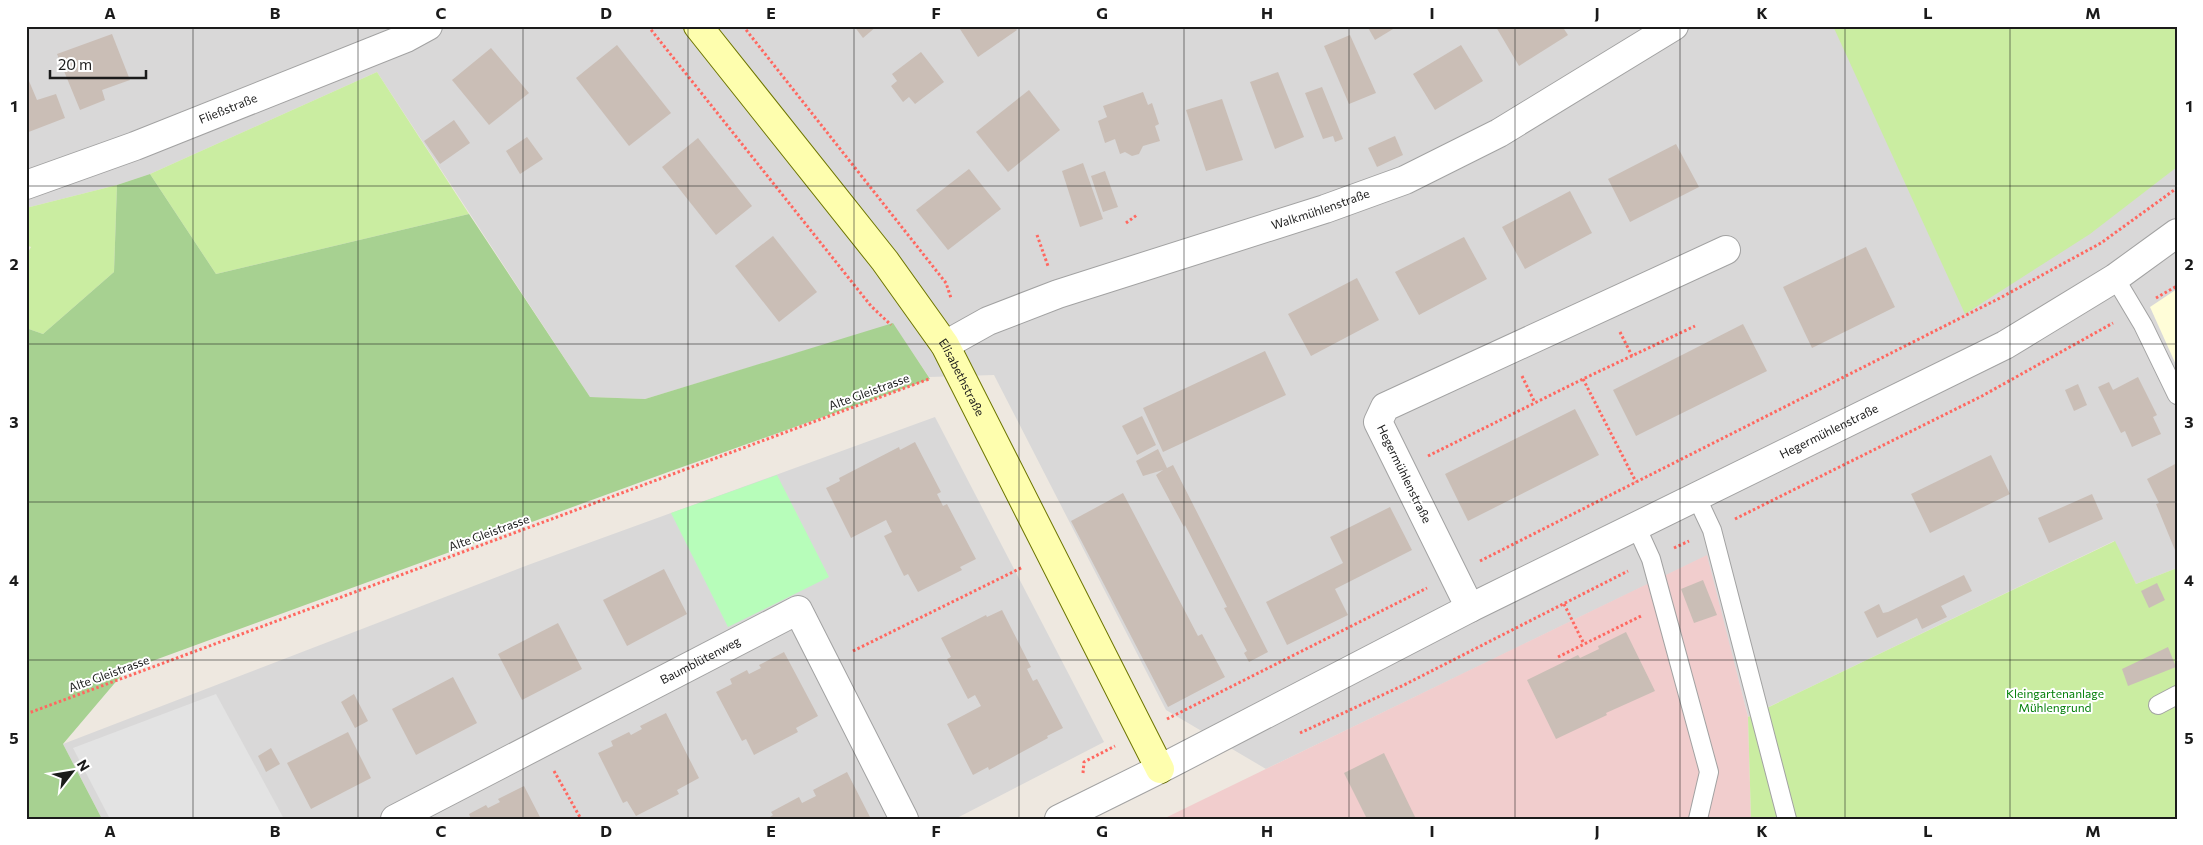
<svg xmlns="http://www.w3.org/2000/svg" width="2203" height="845" font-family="Commissioner,sans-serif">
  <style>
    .residential { fill: #d9d8d8 }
    .commercial { fill: #f1cdcd }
    .education { fill: #fffdd8 }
    .grass { fill: #caeda1 }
    .forest { fill: #a7d191 }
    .park { fill: #b7fdba }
    .parking { fill: #e3e3e3 }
    .building { fill: #cabeb6 }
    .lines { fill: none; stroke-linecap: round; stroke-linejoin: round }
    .lane-casing { stroke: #a2a2a2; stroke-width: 20 }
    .street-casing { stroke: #a2a2a2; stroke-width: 30 }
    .secondary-casing { stroke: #6d7500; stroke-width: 30 }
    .path { stroke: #ff6860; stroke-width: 3; stroke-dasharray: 2.5 2.5; stroke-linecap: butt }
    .lane { stroke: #fff; stroke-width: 18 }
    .street { stroke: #fff; stroke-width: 28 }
    .secondary { stroke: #fefeae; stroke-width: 28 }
    .grid { fill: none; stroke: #1b1b1b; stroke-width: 1; stroke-opacity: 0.55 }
    .labels { text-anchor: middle; stroke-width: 4; stroke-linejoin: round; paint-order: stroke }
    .street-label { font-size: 12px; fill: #1b1b1b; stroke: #fff }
    .park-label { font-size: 12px; fill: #037f08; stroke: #fff }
    .neatline { fill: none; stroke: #1b1b1b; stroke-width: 2 }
    .grid-label { font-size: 16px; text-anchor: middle; font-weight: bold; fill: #1b1b1b }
  </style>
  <rect width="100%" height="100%" fill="#eee8e0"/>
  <!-- residential -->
  <g class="residential">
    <polygon points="26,26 2177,26 2177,568 2136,584 2114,541 1748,717 1706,556 1266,769 1166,710 994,375 929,377 893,324 645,399 590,397 377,72 150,174 117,185 26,208"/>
    <polygon points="935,417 1104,742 955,819 102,819 63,744 528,565"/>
  </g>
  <!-- commercial -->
  <polygon class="commercial" points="1707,555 1748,717 1751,819 1163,819"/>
  <!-- education -->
  <polygon class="education" points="2177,289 2177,367 2150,307"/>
  <!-- grass -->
  <g class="grass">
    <polygon points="1833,26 2177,26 2177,167 2090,234 1965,314"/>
    <polygon points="377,72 469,214 216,274 150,174"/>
    <polygon points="117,185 114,272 43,334 26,328 26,256 31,247 26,245 26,208"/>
    <polygon points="2115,541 2136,584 2177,568 2177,819 1751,819 1748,717"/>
  </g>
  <!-- forest -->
  <polygon class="forest" points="150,174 216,274 469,214 590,397 645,399 893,323 930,379 671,471 125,671 63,744 102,819 26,819 26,328 43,334 114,272 117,185"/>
  <!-- park -->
  <polygon class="park" points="777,475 829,577 728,627 671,513"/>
  <!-- parking -->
  <polygon class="parking" points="216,694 284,819 110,819 73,748"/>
  <!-- building -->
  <g class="building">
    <polygon points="854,26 877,26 863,38"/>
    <polygon points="958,26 1014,26 1017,30 978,57"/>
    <polygon points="1367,26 1398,26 1375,40"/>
    <polygon points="1498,26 1562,26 1568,35 1519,66 1496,27"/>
    <polygon points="112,34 130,80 102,90 105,100 80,110 57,54"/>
    <polygon points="1350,35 1376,93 1349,104 1324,46"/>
    <polygon points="617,45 671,113 629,146 576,78"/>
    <polygon points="1461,45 1483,81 1435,110 1413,74"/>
    <polygon points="491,48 529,93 489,125 452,80"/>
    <polygon points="921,52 944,82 915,104 909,97 903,102 891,86 897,81 892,74"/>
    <polygon points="1278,72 1304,137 1275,149 1250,82"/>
    <polygon points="26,74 37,100 56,94 65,118 26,133"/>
    <polygon points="1322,87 1343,139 1335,142 1333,136 1323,139 1305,93"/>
    <polygon points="1029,90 1060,130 1008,172 976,132"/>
    <polygon points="1143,92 1148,105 1152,103 1159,124 1155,126 1160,141 1143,146 1139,154 1132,156 1125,152 1120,154 1115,139 1105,143 1098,121 1107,117 1103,106"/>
    <polygon points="1222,99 1243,160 1206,171 1186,110"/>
    <polygon points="454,120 470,143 440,164 424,141"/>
    <polygon points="1395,136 1403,155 1377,167 1368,148"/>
    <polygon points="527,137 543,159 520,174 506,151"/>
    <polygon points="698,138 752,206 716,235 662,167"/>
    <polygon points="1676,144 1699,187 1630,222 1608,179"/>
    <polygon points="1083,163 1103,219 1080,227 1062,171"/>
    <polygon points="969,169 1001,209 948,250 916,210"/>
    <polygon points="1105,171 1118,207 1103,212 1091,176"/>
    <polygon points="1570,191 1592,233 1525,269 1502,227"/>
    <polygon points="773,236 817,292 779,322 735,266"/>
    <polygon points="1464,237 1487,279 1419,315 1395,272"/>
    <polygon points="1866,247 1895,307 1812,348 1783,287"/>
    <polygon points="1357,278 1379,320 1311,356 1288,314"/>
    <polygon points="1743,324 1767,371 1636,436 1613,390"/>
    <polygon points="1265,351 1286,395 1163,452 1143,408"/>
    <polygon points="2138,377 2157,415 2153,417 2161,434 2132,447 2125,431 2121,433 2098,387 2109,382 2113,390"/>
    <polygon points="2078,384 2087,405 2074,411 2065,390"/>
    <polygon points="1575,409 1599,455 1468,521 1445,474"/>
    <polygon points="1142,416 1156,445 1137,455 1122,426"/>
    <polygon points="915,442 941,492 937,494 943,506 947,504 976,559 960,567 962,570 918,592 908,574 904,576 884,536 892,532 886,520 851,538 826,488 840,481 839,478 899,447 900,450"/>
    <polygon points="1158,449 1167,468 1173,465 1268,652 1249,662 1244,653 1247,651 1224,608 1227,607 1185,525 1184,527 1156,475 1163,470 1143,476 1136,461"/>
    <polygon points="1991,455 2010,494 1930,533 1911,494"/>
    <polygon points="2177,463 2177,555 2156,504 2159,503 2147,479"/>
    <polygon points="1123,493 1198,636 1202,634 1225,677 1168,707 1071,521"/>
    <polygon points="2092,494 2103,519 2049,543 2038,518"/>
    <polygon points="1390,507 1412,550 1335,589 1348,615 1287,645 1266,602 1343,563 1330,537"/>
    <polygon points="664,569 687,614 627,646 603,600"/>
    <polygon points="1964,575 1972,591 1941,606 1947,617 1922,629 1917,618 1877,638 1864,612 1879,604 1883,613 1888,612"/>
    <polygon points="1703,580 1717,615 1694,623 1681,589"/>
    <polygon points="2157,583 2165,600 2149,608 2141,591"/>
    <polygon points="1002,610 1031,667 1027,669 1033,681 1037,679 1063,728 1047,736 1048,738 989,770 988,767 973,775 947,724 981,706 975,695 968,699 947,659 951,657 941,638 986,615 987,617"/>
    <polygon points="558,623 582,669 522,700 498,654"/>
    <polygon points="1626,632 1655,691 1606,713 1607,715 1556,739 1527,680 1578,655 1580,658 1599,649 1598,646"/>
    <polygon points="2168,647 2176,667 2128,686 2122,669"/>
    <polygon points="784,652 818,716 796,728 798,732 754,755 746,739 742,741 716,692 732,684 730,679 747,670 749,674 761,668 759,665"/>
    <polygon points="453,677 477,723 416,755 392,709"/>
    <polygon points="354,694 368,721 355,728 341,702"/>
    <polygon points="666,713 699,778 677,790 679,794 636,816 627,801 623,803 598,753 613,746 611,741 629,732 631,735 642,729 640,726"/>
    <polygon points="348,732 371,778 311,809 287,763"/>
    <polygon points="271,748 280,764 266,772 258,756"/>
    <polygon points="1384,753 1416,819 1367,819 1344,773"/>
    <polygon points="847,772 871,819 767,819 773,815 771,812 799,797 802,803 816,796 813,790"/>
    <polygon points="524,786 541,819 471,819 469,814 486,805 488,808 500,802 498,799"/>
  </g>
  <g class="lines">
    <defs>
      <g id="lane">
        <polyline points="2115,278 2143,325 2177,395"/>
        <polyline points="1696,496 1712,530 1787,819"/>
        <polyline points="1636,526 1651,559 1709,772 1698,819"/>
        <polyline points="2158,705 2177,695"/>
      </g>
      <g id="street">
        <path id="s1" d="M26 185 135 146 406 38 428 26"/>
        <path id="s2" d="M945 345 988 321 1058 294 1325 209 1405 180 1499 133 1674 26"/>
        <polyline points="1470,608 1378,422 1385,407 1726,250"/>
        <path id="s3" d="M395 819 798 610 904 819"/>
        <path id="s4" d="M1059 819 1160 769 1470 608 2005 345 2115 278 2177 233"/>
      </g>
      <g id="secondary">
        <path id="s5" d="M698 26 885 261 945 345 1160 769"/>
      </g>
    </defs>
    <!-- lane casing -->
    <use href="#lane" class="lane-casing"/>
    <!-- street casing -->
    <use href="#street" class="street-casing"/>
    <!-- secondary casing -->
    <use href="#secondary" class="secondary-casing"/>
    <!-- path -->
    <g class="path">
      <polyline points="648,26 871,306 891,325"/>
      <polyline points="743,26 946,283 951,298"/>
      <polyline points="1126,223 1137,215"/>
      <polyline points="1037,235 1048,266"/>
      <polyline points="2156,298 2177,286"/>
      <polyline points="1620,332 1632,356"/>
      <polyline points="1522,376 1535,403"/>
      <polyline points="1583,379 1636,482"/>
      <polyline points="1428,456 1583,379 1695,326"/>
      <polyline points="1735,519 1982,396 2113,323"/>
      <polyline points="1674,548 1689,541"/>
      <polyline points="1480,561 2000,298 2101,243 2177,188"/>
      <polyline points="1564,604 1584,644"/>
      <polyline points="853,651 1023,567"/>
      <polyline points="1558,657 1641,616"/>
      <polyline points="26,714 929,379"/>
      <polyline points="1167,719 1427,588"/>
      <polyline points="1300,733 1404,685 1628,571"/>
      <polyline points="554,771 581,819"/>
      <polyline points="1083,773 1084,762 1115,746"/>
    </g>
    <!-- lane -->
    <use href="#lane" class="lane"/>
    <!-- street -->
    <use href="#street" class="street"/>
    <!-- secondary -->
    <use href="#secondary" class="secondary"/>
  </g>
  <!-- grid -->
  <path class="grid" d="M193 26V819M358 26V819M523 26V819M688 26V819M854 26V819M1019 26V819M1184 26V819M1349 26V819M1515 26V819M1680 26V819M1845 26V819M2010 26V819M26 186H2177M26 344H2177M26 502H2177M26 660H2177"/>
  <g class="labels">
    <!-- street labels -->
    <g class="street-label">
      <text dy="4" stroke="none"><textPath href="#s1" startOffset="216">Fließstraße</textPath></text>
      <text dy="4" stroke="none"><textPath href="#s2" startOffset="400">Walkmühlenstraße</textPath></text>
      <text dy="4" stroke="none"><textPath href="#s5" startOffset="440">Elisabethstraße</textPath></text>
      <text transform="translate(869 392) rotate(-20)" y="4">Alte Gleistrasse</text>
      <text dy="4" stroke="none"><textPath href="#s4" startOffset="862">Hegermühlenstraße</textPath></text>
      <text transform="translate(1404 474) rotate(64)" y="4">Hegermühlenstraße</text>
      <text transform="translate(489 533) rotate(-20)" y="4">Alte Gleistrasse</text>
      <text dy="4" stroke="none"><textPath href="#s3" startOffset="344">Baumblütenweg</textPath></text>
      <text transform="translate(109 674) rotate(-20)" y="4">Alte Gleistrasse</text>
    </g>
    <!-- park labels -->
    <g class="park-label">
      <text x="2055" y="698">Kleingartenanlage<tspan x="2055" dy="14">Mühlengrund</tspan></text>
    </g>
  </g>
  <!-- border -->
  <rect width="2203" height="845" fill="none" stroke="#ffffff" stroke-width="55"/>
  <!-- north arrow -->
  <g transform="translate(72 772) rotate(59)" stroke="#ffffff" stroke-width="4" paint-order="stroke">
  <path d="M0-4L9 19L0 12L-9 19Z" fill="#1b1b1b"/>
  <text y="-8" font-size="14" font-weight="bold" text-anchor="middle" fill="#1b1b1b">N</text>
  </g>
  <!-- scale -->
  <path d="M50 70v8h96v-8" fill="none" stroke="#1b1b1b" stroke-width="2.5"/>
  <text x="58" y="70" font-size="15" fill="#1b1b1b" stroke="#ffffff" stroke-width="4" paint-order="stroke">20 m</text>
  <rect x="28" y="28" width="2148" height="790" class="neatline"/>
  <g class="grid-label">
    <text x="110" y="19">A</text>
    <text x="275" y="19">B</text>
    <text x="441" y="19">C</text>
    <text x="606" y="19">D</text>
    <text x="771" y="19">E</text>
    <text x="936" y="19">F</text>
    <text x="1102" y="19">G</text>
    <text x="1267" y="19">H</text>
    <text x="1432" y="19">I</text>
    <text x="1597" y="19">J</text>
    <text x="1762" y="19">K</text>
    <text x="1928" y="19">L</text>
    <text x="2093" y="19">M</text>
    <text x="14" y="112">1</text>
    <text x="2189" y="112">1</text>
    <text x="14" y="270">2</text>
    <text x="2189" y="270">2</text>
    <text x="14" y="428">3</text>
    <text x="2189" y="428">3</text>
    <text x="14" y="586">4</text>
    <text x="2189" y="586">4</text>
    <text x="14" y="744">5</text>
    <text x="2189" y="744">5</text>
    <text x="110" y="837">A</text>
    <text x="275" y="837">B</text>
    <text x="441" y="837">C</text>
    <text x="606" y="837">D</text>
    <text x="771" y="837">E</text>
    <text x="936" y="837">F</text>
    <text x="1102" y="837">G</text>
    <text x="1267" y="837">H</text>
    <text x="1432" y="837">I</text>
    <text x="1597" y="837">J</text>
    <text x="1762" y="837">K</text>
    <text x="1928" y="837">L</text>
    <text x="2093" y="837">M</text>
  </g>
</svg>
